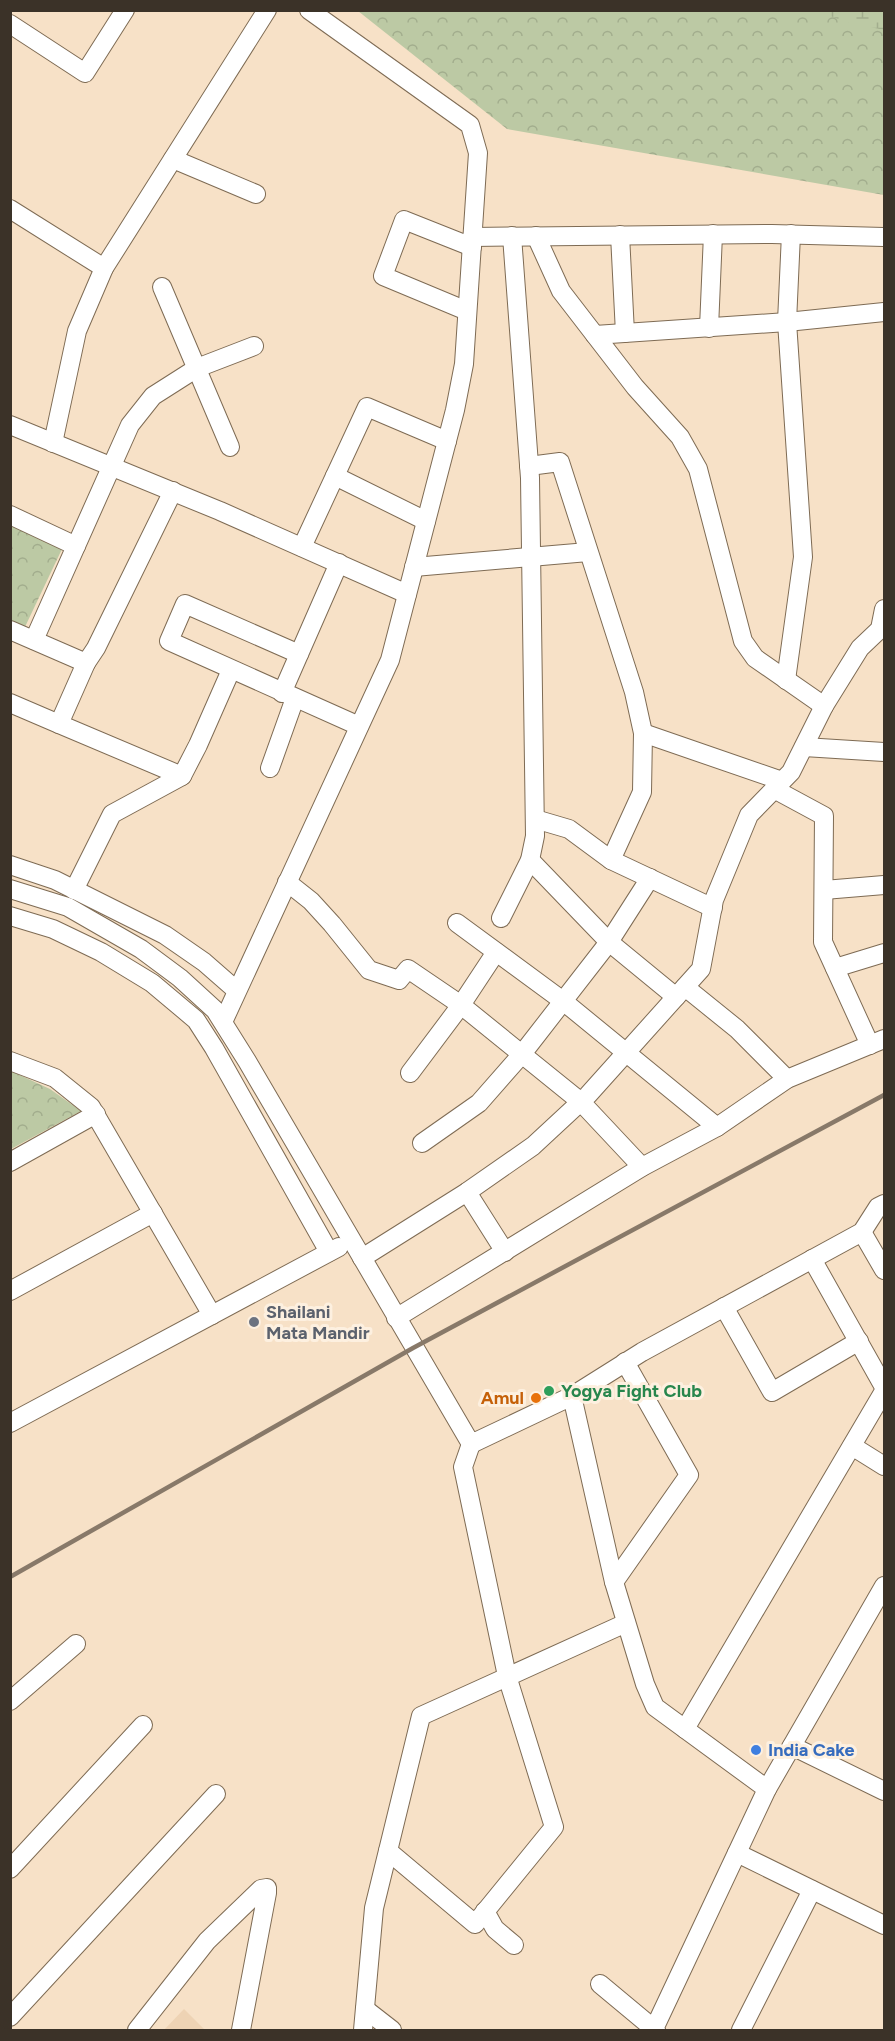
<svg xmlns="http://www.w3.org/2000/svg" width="895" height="2041" font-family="Figtree,sans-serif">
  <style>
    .built { fill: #eed3b4 }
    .forest { fill: url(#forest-crowns) }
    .wetland { fill: url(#wetland-marsh) }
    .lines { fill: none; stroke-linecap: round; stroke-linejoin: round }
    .minor-casing { stroke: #7e6b54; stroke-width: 20 }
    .minor { stroke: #fff; stroke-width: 18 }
    .rail { stroke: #887969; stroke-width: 4.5 }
    .worship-dot { fill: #6b7280; stroke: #fdf0e0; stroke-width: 2 }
    .leisure-dot { fill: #2e9e5b; stroke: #fdf0e0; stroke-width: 2 }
    .food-dot { fill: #e8710a; stroke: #fdf0e0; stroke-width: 2 }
    .shop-dot { fill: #3f7fe0; stroke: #fdf0e0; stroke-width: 2 }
    .labels { text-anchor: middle; stroke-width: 6; stroke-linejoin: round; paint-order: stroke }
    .worship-label { font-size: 18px; font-weight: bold; fill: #5b616d; stroke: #fdf0e0; text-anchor: start }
    .leisure-label { font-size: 18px; font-weight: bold; fill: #27864d; stroke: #fdf0e0; text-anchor: start }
    .food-label { font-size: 18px; font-weight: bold; fill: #c56008; stroke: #fdf0e0; text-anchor: end }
    .shop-label { font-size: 18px; font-weight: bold; fill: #366cbe; stroke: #fdf0e0; text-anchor: start }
  </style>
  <defs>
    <pattern id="forest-crowns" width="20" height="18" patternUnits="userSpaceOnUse" patternTransform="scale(1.5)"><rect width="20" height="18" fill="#bcc9a4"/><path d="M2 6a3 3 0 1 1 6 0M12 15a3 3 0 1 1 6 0" fill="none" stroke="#a2ad8d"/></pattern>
    <pattern id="wetland-marsh" width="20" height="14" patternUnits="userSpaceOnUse" patternTransform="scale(1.5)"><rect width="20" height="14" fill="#bcc9a4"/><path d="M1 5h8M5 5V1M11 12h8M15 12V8" fill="none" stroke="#a2ad8d"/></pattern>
  </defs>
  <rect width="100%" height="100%" fill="#f7e1c7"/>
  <!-- built -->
  <polygon class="built" points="184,2009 205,2030 164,2030"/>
  <!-- forest -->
  <g class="forest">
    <polygon points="358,11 884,11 884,195 507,129"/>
    <polygon points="11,525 62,549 24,629 11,623"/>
    <polygon points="11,1071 50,1089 81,1111 11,1149"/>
  </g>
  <!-- wetland -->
  <polygon class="wetland" points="818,11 884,11 884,30 843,21"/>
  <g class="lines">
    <defs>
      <g id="minor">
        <polyline points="10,24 85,73 125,10"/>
        <polyline points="173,159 256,194"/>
        <polyline points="10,209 104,268"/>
        <polyline points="620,235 625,333"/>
        <polyline points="536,236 561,291 635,387 680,437 698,469 743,641 755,658 824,706"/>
        <polyline points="472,237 772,234 884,237"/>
        <polyline points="162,287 230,447"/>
        <polyline points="467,311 383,276 404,220 472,247"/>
        <polyline points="709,328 713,234"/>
        <polyline points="595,335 787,322 884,312"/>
        <polyline points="10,425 220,511 407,594"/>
        <polyline points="53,443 77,331 104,268 267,10"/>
        <polyline points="529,466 560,462 634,692 643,733 642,792 611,860"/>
        <polyline points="335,476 426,521"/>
        <polyline points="10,515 76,546"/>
        <polyline points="302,547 367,407 447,441"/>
        <polyline points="414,567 588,552"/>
        <polyline points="10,630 86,663 59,724 182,776"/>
        <polyline points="34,640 130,425 153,396 197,368 254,346"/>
        <polyline points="299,654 185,604 169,641 359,726"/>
        <polyline points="86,663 96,648 173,491"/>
        <polyline points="786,680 803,557 787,322 791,234"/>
        <polyline points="282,693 339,563"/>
        <polyline points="10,703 59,724"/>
        <polyline points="643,733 782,781"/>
        <polyline points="804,747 884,752"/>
        <polyline points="270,768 295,698"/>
        <polyline points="774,789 824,816 823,942 870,1045"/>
        <polyline points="535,819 569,829 611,860 713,908"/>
        <polyline points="530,860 609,942 676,997"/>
        <polyline points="10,865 55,880 165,935 204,962 236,990"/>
        <polyline points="287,882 311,901 332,924 369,970 399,980 408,969 461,1005 581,1102 642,1167"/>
        <polyline points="10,889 68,907 141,949 180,978 215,1010 247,1061 471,1444 572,1396 614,1582 645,1684 655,1707 767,1789 654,2029 656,2030"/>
        <polyline points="74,890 112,814 182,776 198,745 231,670"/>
        <polyline points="824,890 884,885"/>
        <polyline points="10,916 53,929 101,952 152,983 196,1020 214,1048 329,1252"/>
        <polyline points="501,918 530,860 535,836 530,478 512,236"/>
        <polyline points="457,923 563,1001 717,1127"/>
        <polyline points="835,968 884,953"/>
        <polyline points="685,987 737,1029 787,1079"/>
        <polyline points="223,1022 390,660 455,410 464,364 478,153 470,125 309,10"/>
        <polyline points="10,1061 55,1078 91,1107 212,1315"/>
        <polyline points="410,1073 461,1005 496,952"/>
        <polyline points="422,1143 479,1103 522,1054 609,942 650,878"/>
        <polyline points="10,1162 96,1114"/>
        <polyline points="467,1192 505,1252"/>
        <polyline points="862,1232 884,1270"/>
        <polyline points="362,1258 467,1192 533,1146 588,1095 701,969 714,900 749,815 791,772 824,706 860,648 880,629 884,609"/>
        <polyline points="812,1259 884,1387"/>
        <polyline points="10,1291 153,1213"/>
        <polyline points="724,1307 772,1392 859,1341"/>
        <polyline points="396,1318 642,1167 717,1127 787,1079 884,1039"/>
        <polyline points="572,1396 642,1352 862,1232 878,1207 884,1204"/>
        <polyline points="10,1423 339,1247"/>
        <polyline points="852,1446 884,1466"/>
        <polyline points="614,1582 689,1475 625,1362"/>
        <polyline points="10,1701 76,1644"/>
        <polyline points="685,1729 884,1391"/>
        <polyline points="792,1746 884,1791"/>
        <polyline points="767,1789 884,1586"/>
        <polyline points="388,1851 475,1924 554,1827 507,1676 463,1467 471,1444"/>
        <polyline points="737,1853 884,1925"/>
        <polyline points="10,1869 143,1725"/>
        <polyline points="485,1911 495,1929 514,1945"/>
        <polyline points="600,1984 654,2029"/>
        <polyline points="365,2009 392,2030"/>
        <polyline points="10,2017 216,1794"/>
        <polyline points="137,2030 207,1941 261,1889 267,1888 267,1893 241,2030"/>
        <polyline points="363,2030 374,1908 421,1716 626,1623"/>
        <polyline points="741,2030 812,1890"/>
      </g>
    </defs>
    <!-- minor casing -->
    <use href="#minor" class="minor-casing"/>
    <!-- minor -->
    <use href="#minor" class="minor"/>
    <!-- rail -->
    <polyline class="rail" points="10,1577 413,1348 884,1095"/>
  </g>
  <!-- markers -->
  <circle class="worship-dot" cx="254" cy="1322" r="6"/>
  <circle class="leisure-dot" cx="549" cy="1391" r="6"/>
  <circle class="food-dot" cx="536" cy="1398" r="6"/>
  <circle class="shop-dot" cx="756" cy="1750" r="6"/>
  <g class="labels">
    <!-- worship labels -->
    <g class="worship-label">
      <text x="266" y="1318">Shailani<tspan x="266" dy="21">Mata Mandir</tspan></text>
    </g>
    <!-- leisure labels -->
    <g class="leisure-label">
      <text x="561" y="1397">Yogya Fight Club</text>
    </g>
    <!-- food labels -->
    <g class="food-label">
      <text x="524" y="1404">Amul</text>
    </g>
    <!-- shop labels -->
    <g class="shop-label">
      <text x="768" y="1756">India Cake</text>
    </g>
  </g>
  <!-- border -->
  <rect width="895" height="2041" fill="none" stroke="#3b3228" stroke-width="24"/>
</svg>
